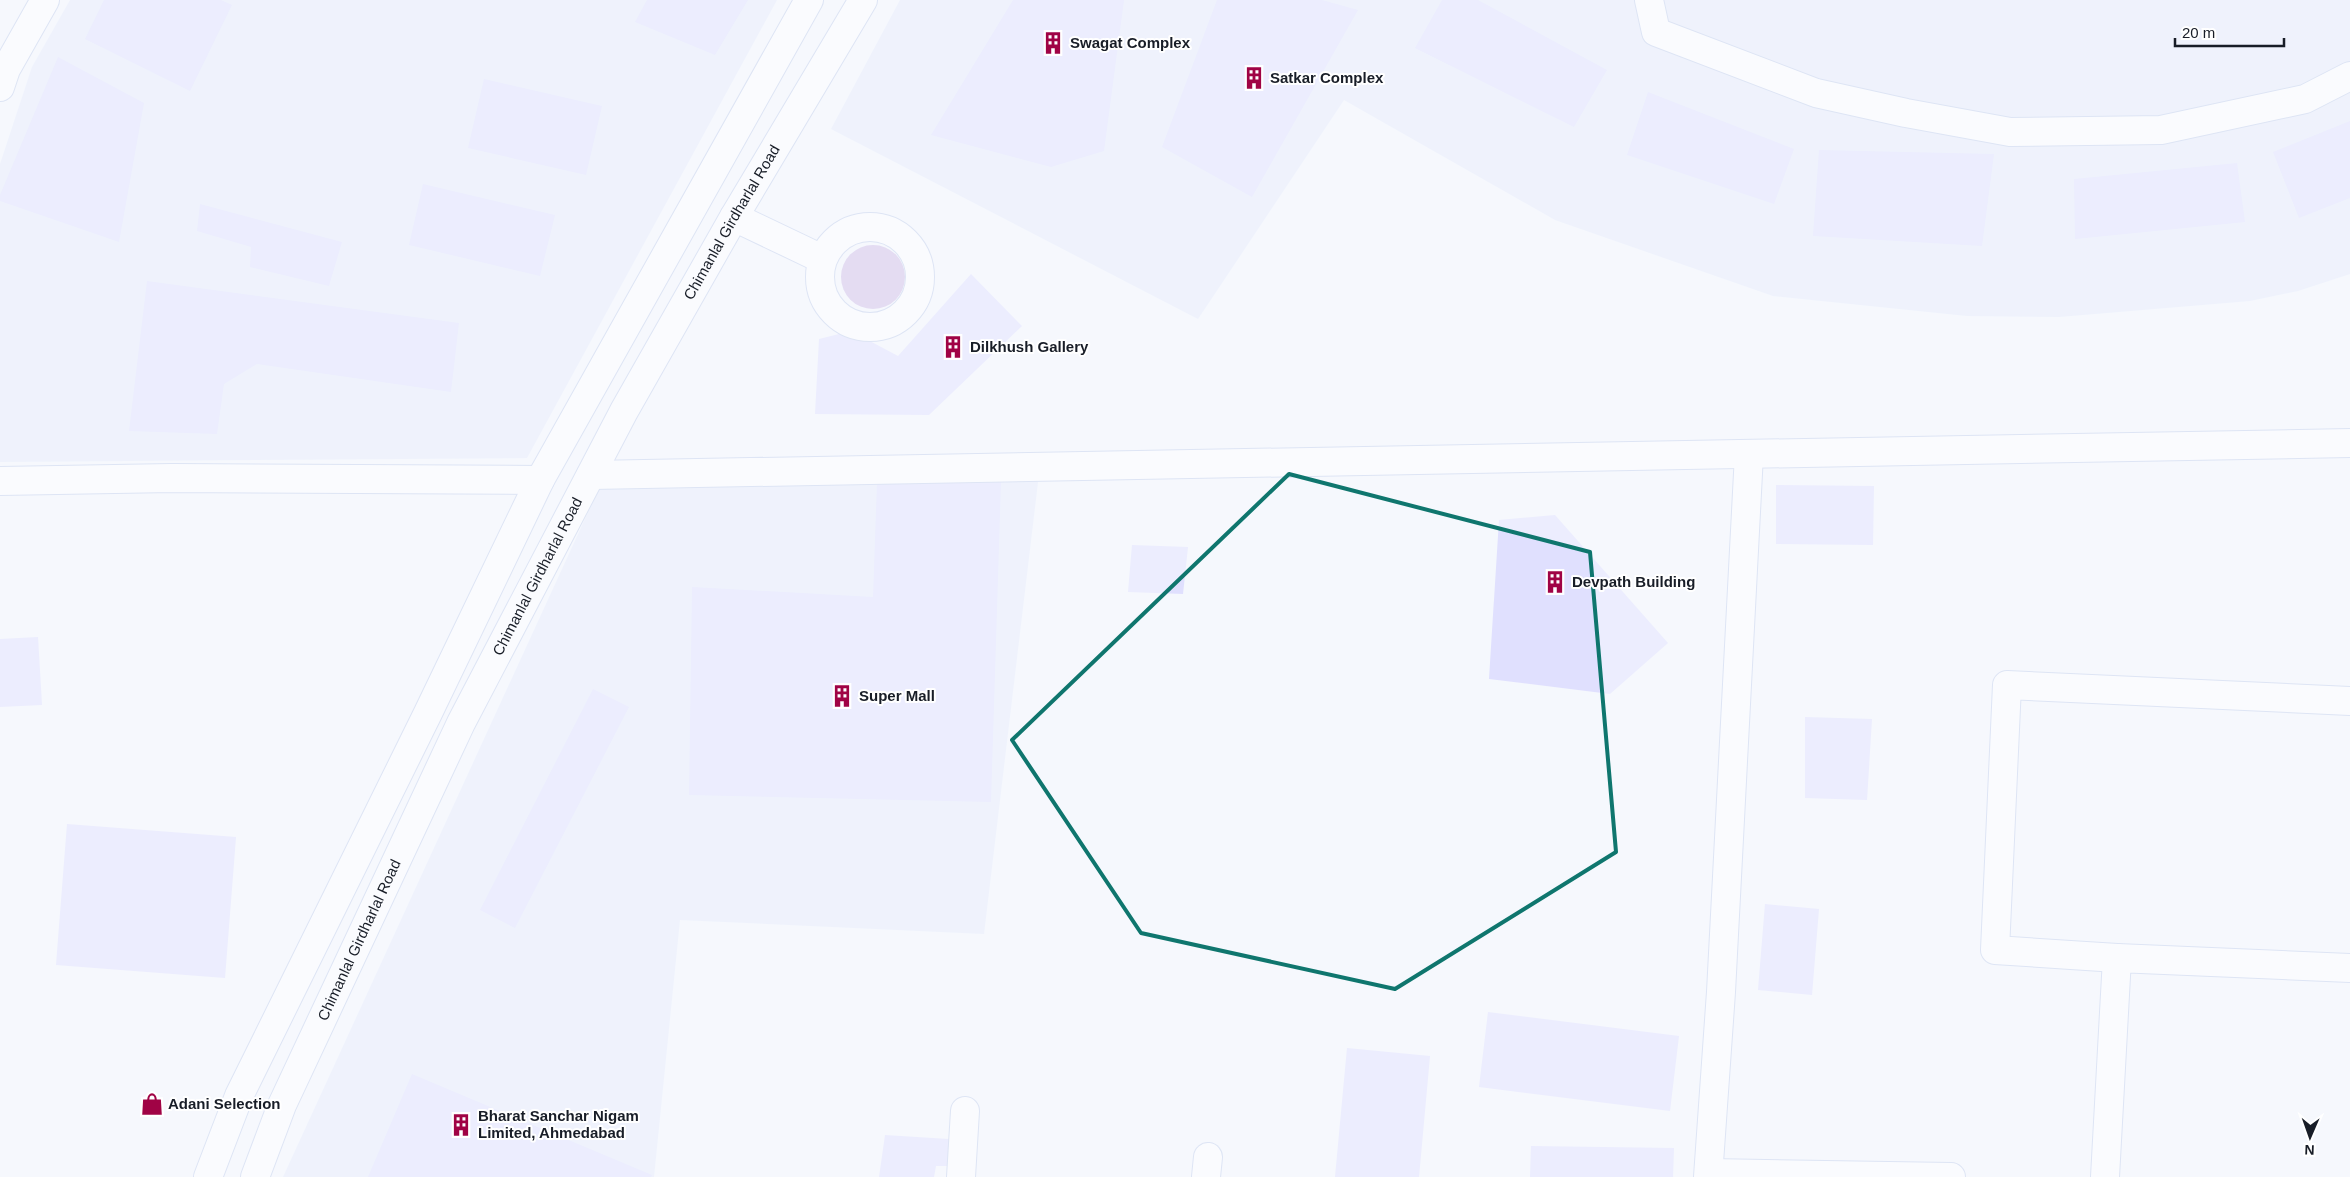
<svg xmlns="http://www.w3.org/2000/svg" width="2350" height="1177" font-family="Arial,sans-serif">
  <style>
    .built { fill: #e6ecfb }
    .green { fill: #cebae5 }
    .building { fill: #e0e0fe }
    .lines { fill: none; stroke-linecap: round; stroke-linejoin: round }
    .minor-casing { stroke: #c1ceea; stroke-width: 30 }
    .major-casing { stroke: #c1ceea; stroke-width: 30 }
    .minor { stroke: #fff; stroke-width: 28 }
    .major { stroke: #fff; stroke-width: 28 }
    .marked { fill: none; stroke: #0f766e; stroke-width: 4; stroke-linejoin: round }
    .labels { text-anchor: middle; stroke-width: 4; stroke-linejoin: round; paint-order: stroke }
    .poi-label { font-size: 15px; font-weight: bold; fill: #181d27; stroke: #fff; text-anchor: start }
    .street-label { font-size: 15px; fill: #181d27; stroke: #fff }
  </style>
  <rect width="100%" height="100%" fill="#f5f8fd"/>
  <!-- built -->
  <g class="built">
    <polygon points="70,0 777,0 527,458 0,462 0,164 32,67"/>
    <polygon points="900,0 2350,0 2350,274 2298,291 2250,301 2059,317 1967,316 1773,296 1555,220 1344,100 1198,319 831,129"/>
    <polygon points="1039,474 984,934 680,920 654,1177 283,1177 601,484"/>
  </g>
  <!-- green -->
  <circle class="green" cx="873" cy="277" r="32"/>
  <!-- building -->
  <g class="building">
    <polygon points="104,0 221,0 232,5 190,91 85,39"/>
    <polygon points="647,0 748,0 715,55 635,22"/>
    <polygon points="1013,0 1124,0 1104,151 1051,167 931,135"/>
    <polygon points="1217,0 1322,0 1358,10 1252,197 1162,147"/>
    <polygon points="1442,0 1478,0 1607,70 1574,127 1415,48"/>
    <polygon points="58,57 144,103 119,242 0,201 0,195"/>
    <polygon points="484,79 602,106 586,175 468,148"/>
    <polygon points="1648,92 1794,149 1774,204 1627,155"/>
    <polygon points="2350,121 2350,198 2299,218 2273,152"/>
    <polygon points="1819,150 1994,154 1982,246 1813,236"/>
    <polygon points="2237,163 2245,222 2075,239 2074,179"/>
    <polygon points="423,184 555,215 540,276 409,245"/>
    <polygon points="200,204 342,242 329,286 250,267 251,247 197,231"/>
    <polygon points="971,274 1022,326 929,415 815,414 819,339 851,331 898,356"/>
    <polygon points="147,281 459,323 451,392 257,364 224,384 217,434 129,431"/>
    <polygon points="877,482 1001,482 991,802 689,795 692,587 873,597"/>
    <polygon points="1776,485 1874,486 1873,545 1776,544"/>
    <polygon points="1555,515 1668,643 1610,694 1489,679 1499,520"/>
    <polygon points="1132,545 1188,547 1183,594 1128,592"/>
    <polygon points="38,637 42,705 0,707 0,639"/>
    <polygon points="593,689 629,707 515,928 480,910"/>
    <polygon points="1805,717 1872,719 1867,800 1805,798"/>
    <polygon points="67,824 236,837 225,978 56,965"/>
    <polygon points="1765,904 1819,909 1812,995 1758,990"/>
    <polygon points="1488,1012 1679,1036 1670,1111 1479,1087"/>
    <polygon points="1347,1048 1430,1056 1419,1177 1335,1177"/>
    <polygon points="412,1074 652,1175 651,1177 368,1177"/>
    <polygon points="885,1135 949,1139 948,1166 936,1166 934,1177 879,1177"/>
    <polygon points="1531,1146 1674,1148 1673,1177 1530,1177"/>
  </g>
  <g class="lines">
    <defs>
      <g id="minor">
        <polyline points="1649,0 1656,32 1816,93 1906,113 2010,132 2161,130 2305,99 2350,76"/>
        <polyline points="0,87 6,69 45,0"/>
        <polyline points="734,217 822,259"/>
        <circle cx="870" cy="277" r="50"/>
        <polyline points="591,475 2350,443"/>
        <polyline points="0,481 172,478 540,480"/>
        <polyline points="2117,958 1995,950 2007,685 2350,701"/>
        <polyline points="1709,1173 1951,1177"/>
        <polyline points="961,1177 965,1111"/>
        <polyline points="1206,1177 1208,1157"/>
        <polyline points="1708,1177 1721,992 1749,454"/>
        <polyline points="2105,1177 2117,958 2350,968"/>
      </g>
      <g id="major">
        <polyline points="208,1177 239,1096 428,713 540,480 809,0"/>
        <path id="s1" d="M255 1177 282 1105 461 723 624 411 734 217 863 0"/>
      </g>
    </defs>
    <!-- minor casing -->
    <use href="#minor" class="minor-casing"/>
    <!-- major casing -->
    <use href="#major" class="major-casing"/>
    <!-- minor -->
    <use href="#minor" class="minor"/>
    <!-- major -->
    <use href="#major" class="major"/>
  </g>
  <!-- marked area -->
  <path d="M0 0H2350V1177H0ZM1289 474 1590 552 1616 852 1395 989 1141 933 1012 740Z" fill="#f5f8fd" fill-opacity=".55" fill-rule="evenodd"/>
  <path class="marked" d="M1289 474 1590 552 1616 852 1395 989 1141 933 1012 740Z"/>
  <!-- icons -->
  <defs>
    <symbol id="building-bare" viewBox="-9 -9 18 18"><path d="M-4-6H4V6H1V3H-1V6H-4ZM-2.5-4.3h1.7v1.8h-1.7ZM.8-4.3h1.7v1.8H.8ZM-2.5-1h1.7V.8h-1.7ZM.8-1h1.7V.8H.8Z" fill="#a00345" stroke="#fff" stroke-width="2.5" paint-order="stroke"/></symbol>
    <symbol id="shop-bare" viewBox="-9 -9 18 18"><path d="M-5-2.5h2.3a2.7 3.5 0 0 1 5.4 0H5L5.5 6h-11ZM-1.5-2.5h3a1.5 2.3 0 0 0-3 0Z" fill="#a00345" stroke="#fff" stroke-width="2.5" paint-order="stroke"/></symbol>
  </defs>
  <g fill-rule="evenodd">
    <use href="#building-bare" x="1037" y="27" width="32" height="32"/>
    <use href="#building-bare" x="1238" y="62" width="32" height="32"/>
    <use href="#building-bare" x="937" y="331" width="32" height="32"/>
    <use href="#building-bare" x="1539" y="566" width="32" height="32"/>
    <use href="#building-bare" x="826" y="680" width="32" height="32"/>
    <use href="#shop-bare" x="136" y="1088" width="32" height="32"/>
    <use href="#building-bare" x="445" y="1109" width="32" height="32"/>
  </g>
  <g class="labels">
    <!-- poi labels -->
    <g class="poi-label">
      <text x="1070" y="48">Swagat Complex</text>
      <text x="1270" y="83">Satkar Complex</text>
      <text x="970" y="352">Dilkhush Gallery</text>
      <text x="1572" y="587">Devpath Building</text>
      <text x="859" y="701">Super Mall</text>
      <text x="168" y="1109">Adani Selection</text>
      <text x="478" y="1121">Bharat Sanchar Nigam<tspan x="478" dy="17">Limited, Ahmedabad</tspan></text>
    </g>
    <!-- street labels -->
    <g class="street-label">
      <text dy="5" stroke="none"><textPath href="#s1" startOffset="1068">Chimanlal Girdharlal Road</textPath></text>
      <text dy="5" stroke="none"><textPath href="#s1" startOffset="664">Chimanlal Girdharlal Road</textPath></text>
      <text dy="5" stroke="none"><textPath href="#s1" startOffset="259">Chimanlal Girdharlal Road</textPath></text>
    </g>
  </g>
  <!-- north arrow -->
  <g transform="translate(2310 1137) rotate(182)" stroke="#ffffff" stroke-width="4" paint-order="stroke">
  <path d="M0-4L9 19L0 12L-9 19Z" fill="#181d27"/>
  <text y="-8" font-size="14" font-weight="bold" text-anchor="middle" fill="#181d27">N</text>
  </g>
  <!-- scale -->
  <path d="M2175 38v8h109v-8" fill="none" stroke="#181d27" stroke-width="2.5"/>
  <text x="2182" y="38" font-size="15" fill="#181d27" stroke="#ffffff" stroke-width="4" paint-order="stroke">20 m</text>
</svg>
